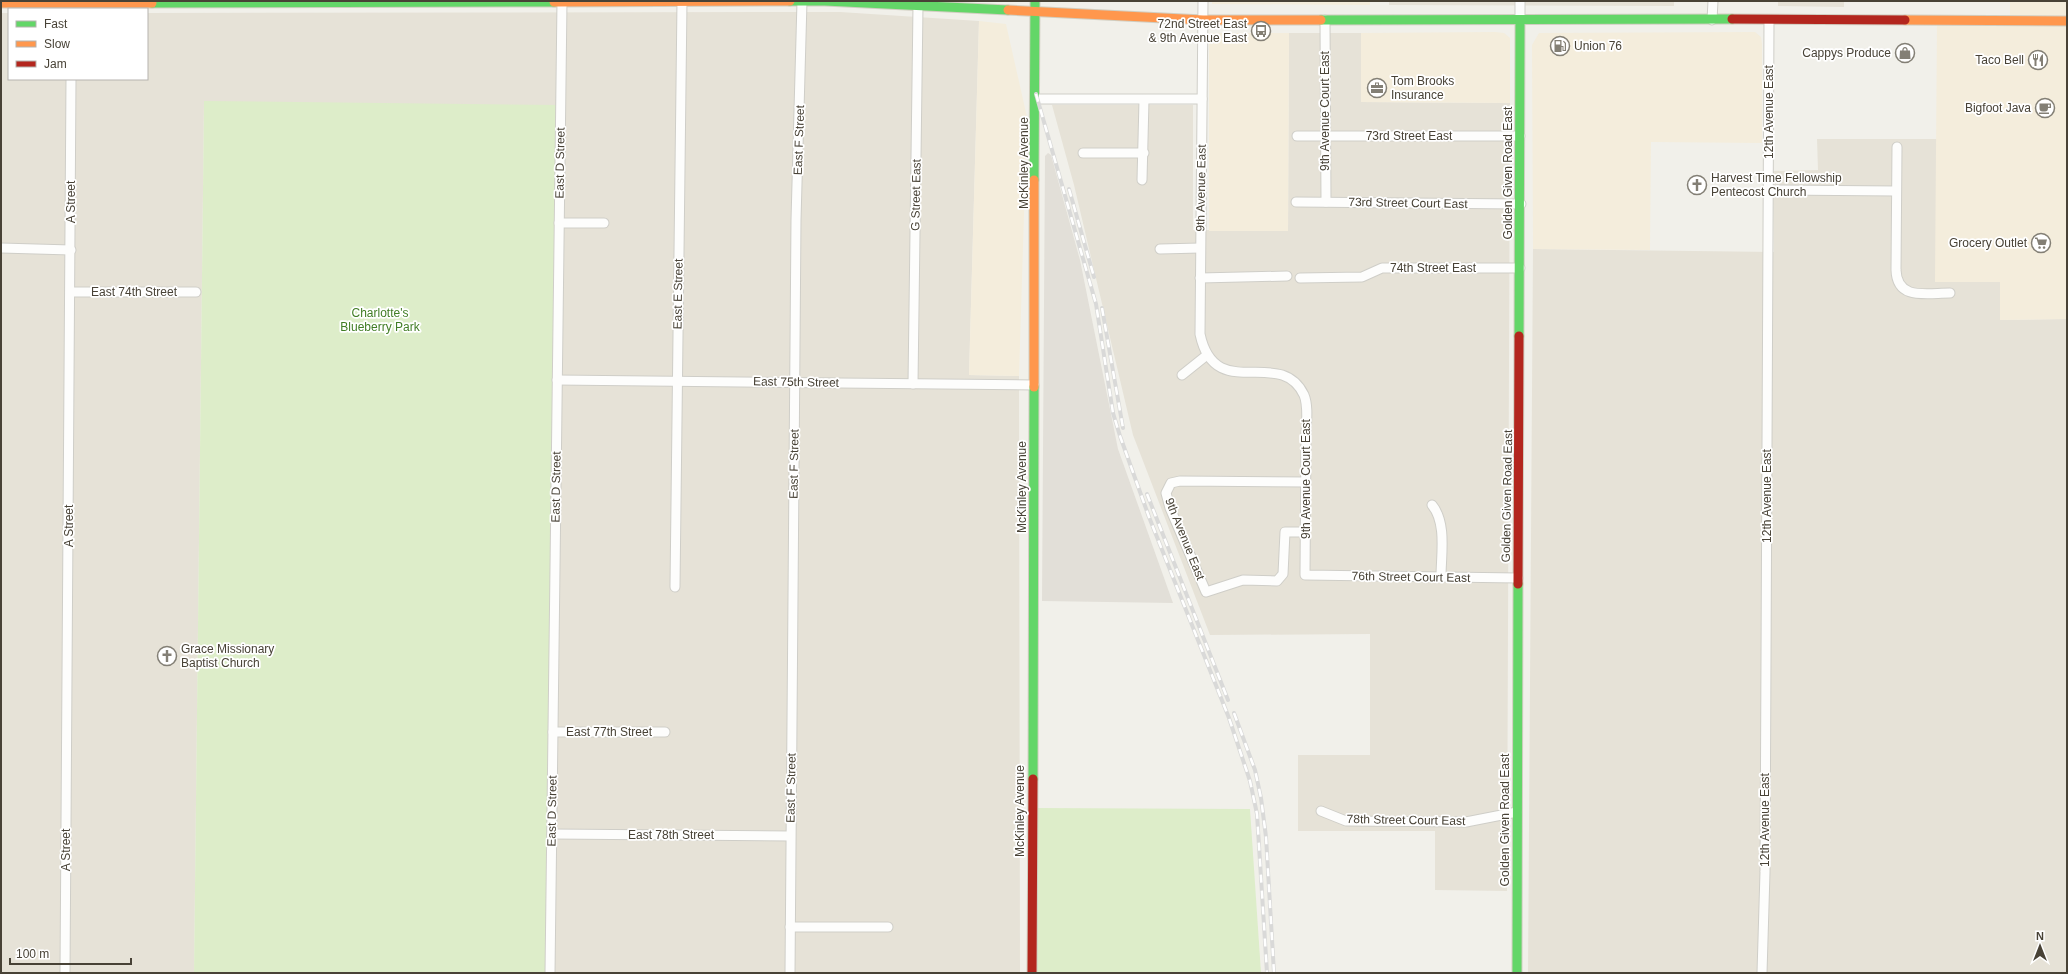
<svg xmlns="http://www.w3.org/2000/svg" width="2068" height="974" font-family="Arial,sans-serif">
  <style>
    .residential { fill: #e6e2d7 }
    .commercial { fill: #f4eddc }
    .industrial { fill: #e2dfd8 }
    .green { fill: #ddedc9 }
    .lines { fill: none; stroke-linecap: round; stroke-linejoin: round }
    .street-casing { stroke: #cfcec8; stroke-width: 11 }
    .fast-casing { stroke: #d1cec1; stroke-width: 11 }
    .slow-casing { stroke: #d1cec1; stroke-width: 11 }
    .jam-casing { stroke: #d1cec1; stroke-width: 11 }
    .street { stroke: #fdfdfc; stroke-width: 9 }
    .fast { stroke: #63d668; stroke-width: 9 }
    .slow { stroke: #ff974d; stroke-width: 9 }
    .jam { stroke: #b3261e; stroke-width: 9 }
    .rail-casing { stroke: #d9d9d8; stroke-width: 4 }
    .rail { stroke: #fff; stroke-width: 2.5; stroke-dasharray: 8; stroke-linecap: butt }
    .labels { text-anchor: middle; stroke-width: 3.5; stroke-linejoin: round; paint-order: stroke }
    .poi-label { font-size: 12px; fill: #484236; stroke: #fff; text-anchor: end }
    .street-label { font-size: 12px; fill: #484236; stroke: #fff }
    .park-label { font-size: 12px; fill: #417d25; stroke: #fff }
  </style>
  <rect width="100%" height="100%" fill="#f1f0ea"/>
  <!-- residential -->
  <g class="residential">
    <polygon points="1389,1 1674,1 1674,6 1389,5"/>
    <polygon points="1778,1 1844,1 1844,7 1778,6"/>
    <polygon points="840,12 979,21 969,375 1019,376 1020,973 550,973 204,101 194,973 1,973 1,13 9,13 9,79 147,79 147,13"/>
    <polygon points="1289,33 1361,33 1361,102 1510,103 1507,891 1435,890 1435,831 1298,831 1298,755 1370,755 1370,634 1210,635 1133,435 1074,185 1052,105 1193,105 1193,230 1288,231"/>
    <polygon points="1817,139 1938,139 2000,282 2000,320 2067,319 2067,973 1528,973 1533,249 1774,252 1773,171 1818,170"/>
  </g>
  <!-- commercial -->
  <g class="commercial">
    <polygon points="1212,1 1370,1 1370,5 1212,4"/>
    <polygon points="2010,1 2067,1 2067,319 2000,320 2000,282 1935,282 1937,21 2010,21"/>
    <polygon points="979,21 1006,24 1027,117 1019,376 969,375"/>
    <polygon points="1495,32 1504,33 1510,38 1510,103 1361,102 1361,33"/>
    <polygon points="1755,32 1761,37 1762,44 1762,143 1651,142 1650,250 1533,249 1532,45 1539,33"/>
    <polygon points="1209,33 1289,33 1288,231 1209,231"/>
  </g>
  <!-- industrial -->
  <polygon class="industrial" points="1048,153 1051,155 1080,260 1118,449 1173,603 1042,601 1045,156"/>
  <!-- green -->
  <g class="green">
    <polygon points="204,101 560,105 550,973 194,973"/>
    <polygon points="1036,808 1250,809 1261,973 1036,973"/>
  </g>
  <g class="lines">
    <defs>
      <g id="street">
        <path d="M1203 1 1200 334C1215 405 1280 345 1304 395 1309 407 1306 425 1306 438 1306 484 1305 529 1305 575L1518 578"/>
        <polyline points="1520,1 1520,20"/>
        <polyline points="1325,20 1326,202"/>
        <polyline points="1712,20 1713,1"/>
        <polyline points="1036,99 1202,99"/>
        <polyline points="1297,136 1520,136"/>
        <path d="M1897 147 1896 270C1897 301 1927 293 1950 293"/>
        <polyline points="1083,153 1144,153"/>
        <polyline points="1142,180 1144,100"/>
        <polyline points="1769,190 1896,191"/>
        <polyline points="1296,202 1521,204"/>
        <polyline points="559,223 604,223"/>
        <polyline points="1,248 71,250"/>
        <polyline points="1160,249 1200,248"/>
        <polyline points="1200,278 1287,276"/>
        <polyline points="1300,278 1362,277 1382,268 1520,268"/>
        <polyline points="71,292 196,292"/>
        <polyline points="1182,375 1207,355"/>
        <polyline points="557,380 1034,385"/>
        <polyline points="913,384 918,6"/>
        <path d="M1432 505C1447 523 1441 555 1441 577"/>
        <polyline points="1305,532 1285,532 1283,574 1277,581 1243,580 1206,592 1170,508 1166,493 1171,483 1180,481 1306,482"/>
        <polyline points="675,587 682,1"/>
        <polyline points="553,732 665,732"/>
        <polyline points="1321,811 1346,821 1466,822 1517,812"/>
        <polyline points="552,834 790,836"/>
        <polyline points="790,927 888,927"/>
        <polyline points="65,973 71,79"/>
        <polyline points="550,973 562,1"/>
        <polyline points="790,973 796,220 802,1"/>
        <polyline points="1762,973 1765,872 1769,20"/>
      </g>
      <g id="fast">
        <polyline points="790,1 825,1 1008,10"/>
        <polyline points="152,3 554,2"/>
        <polyline points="1321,20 1732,19"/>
        <polyline points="1034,180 1035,1"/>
        <polyline points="1519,336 1520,20"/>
        <polyline points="1033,779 1034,387"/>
        <polyline points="1517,973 1518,584"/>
      </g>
      <g id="slow">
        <polyline points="554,2 790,1"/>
        <polyline points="1,3 152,3"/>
        <polyline points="1008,10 1203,20 1321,20"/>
        <polyline points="1905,20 2067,21"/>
        <polyline points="1034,387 1034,180"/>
      </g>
      <g id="jam">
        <polyline points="1732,19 1905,20"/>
        <polyline points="1518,584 1519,336"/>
        <polyline points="1032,973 1033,779"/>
      </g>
    </defs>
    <!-- street casing -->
    <use href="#street" class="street-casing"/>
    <!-- fast casing -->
    <use href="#fast" class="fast-casing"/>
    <!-- slow casing -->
    <use href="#slow" class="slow-casing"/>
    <!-- jam casing -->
    <use href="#jam" class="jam-casing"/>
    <!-- street -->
    <use href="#street" class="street"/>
    <!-- fast -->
    <use href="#fast" class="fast"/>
    <!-- slow -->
    <use href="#slow" class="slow"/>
    <!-- jam -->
    <use href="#jam" class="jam"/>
    <defs>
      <g id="rail">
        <polyline points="1036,94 1096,304 1113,413 1120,436 1149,517 1229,718 1250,781 1257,814 1267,973"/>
        <polyline points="1069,189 1094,277"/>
        <polyline points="1102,308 1123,428"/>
        <polyline points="1147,494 1228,700"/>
        <polyline points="1234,713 1255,770 1261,798 1266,837 1274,973"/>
      </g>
    </defs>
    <!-- rail casing -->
    <use href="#rail" class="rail-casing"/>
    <!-- rail -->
    <use href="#rail" class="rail"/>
  </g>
  <!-- icons -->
  <defs>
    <symbol id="bus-ring" viewBox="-11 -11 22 22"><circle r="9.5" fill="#fff" stroke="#837f75" stroke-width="1.5"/><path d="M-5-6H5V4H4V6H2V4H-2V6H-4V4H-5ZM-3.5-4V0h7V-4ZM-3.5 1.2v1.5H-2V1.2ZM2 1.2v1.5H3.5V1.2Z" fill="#837f75"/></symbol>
    <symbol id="fuel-ring" viewBox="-11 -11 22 22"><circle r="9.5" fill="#fff" stroke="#837f75" stroke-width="1.5"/><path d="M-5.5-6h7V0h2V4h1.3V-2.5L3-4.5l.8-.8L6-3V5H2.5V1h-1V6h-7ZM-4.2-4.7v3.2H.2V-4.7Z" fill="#837f75"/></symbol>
    <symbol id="shop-ring" viewBox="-11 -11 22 22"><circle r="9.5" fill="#fff" stroke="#837f75" stroke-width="1.5"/><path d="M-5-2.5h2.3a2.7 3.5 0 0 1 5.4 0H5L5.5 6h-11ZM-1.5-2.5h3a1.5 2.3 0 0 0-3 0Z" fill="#837f75"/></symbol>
    <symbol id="restaurant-ring" viewBox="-11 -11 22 22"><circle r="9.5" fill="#fff" stroke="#837f75" stroke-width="1.5"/><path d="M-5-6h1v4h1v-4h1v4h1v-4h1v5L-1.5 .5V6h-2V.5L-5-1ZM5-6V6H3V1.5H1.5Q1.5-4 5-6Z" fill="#837f75"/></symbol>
    <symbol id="office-ring" viewBox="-11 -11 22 22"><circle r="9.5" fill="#fff" stroke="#837f75" stroke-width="1.5"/><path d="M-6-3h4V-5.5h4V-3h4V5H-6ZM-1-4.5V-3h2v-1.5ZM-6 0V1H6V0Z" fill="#837f75"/></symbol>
    <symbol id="cafe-ring" viewBox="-11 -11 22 22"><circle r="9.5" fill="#fff" stroke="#837f75" stroke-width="1.5"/><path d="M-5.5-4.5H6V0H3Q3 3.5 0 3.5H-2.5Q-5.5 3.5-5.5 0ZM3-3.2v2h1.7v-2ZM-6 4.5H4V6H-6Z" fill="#837f75"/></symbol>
    <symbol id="church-ring" viewBox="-11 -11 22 22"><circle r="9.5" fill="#fff" stroke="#837f75" stroke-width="1.5"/><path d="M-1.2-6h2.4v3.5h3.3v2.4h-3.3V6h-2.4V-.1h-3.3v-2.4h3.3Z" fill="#837f75"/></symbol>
    <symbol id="supermarket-ring" viewBox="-11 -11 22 22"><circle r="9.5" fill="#fff" stroke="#837f75" stroke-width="1.5"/><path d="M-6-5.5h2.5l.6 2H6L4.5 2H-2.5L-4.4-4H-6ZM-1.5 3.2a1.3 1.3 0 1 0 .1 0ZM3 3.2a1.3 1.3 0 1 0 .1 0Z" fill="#837f75"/></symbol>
  </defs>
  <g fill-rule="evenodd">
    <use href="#bus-ring" x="1250" y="20" width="22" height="22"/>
    <use href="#fuel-ring" x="1549" y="35" width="22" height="22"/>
    <use href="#shop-ring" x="1894" y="42" width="22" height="22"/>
    <use href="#restaurant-ring" x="2027" y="49" width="22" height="22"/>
    <use href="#office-ring" x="1366" y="77" width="22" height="22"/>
    <use href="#cafe-ring" x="2034" y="97" width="22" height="22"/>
    <use href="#church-ring" x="1686" y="174" width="22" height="22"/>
    <use href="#supermarket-ring" x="2030" y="232" width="22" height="22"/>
    <use href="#church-ring" x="156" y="645" width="22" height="22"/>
  </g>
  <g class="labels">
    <!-- poi labels -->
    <g class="poi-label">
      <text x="1247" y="28">72nd Street East<tspan x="1247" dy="14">&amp; 9th Avenue East</tspan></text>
      <text x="1574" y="50" text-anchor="start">Union 76</text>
      <text x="1891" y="57">Cappys Produce</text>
      <text x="2024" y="64">Taco Bell</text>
      <text x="1391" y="85" text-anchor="start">Tom Brooks<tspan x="1391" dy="14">Insurance</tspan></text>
      <text x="2031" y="112">Bigfoot Java</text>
      <text x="1711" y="182" text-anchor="start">Harvest Time Fellowship<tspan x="1711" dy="14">Pentecost Church</tspan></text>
      <text x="2027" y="247">Grocery Outlet</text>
      <text x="181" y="653" text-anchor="start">Grace Missionary<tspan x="181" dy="14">Baptist Church</tspan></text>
    </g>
    <!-- street labels -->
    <g class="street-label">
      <text transform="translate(1325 111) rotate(-90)" y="4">9th Avenue Court East</text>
      <text transform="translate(1769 112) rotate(-90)" y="4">12th Avenue East</text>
      <text x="1409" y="140">73rd Street East</text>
      <text transform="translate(799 140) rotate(-88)" y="4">East F Street</text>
      <text transform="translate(560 163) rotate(-89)" y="4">East D Street</text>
      <text transform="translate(1024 163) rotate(-90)" y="4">McKinley Avenue</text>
      <text transform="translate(1508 173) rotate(-90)" y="4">Golden Given Road East</text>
      <text transform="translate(1201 188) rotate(-89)" y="4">9th Avenue East</text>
      <text transform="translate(916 195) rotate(-89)" y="4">G Street East</text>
      <text transform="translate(71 202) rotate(-90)" y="4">A Street</text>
      <text transform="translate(1408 203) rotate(1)" y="4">73rd Street Court East</text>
      <text x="1433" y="272">74th Street East</text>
      <text x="134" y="296">East 74th Street</text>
      <text transform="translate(678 294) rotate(-89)" y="4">East E Street</text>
      <text transform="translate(796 382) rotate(1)" y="4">East 75th Street</text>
      <text transform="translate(794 464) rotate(-89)" y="4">East F Street</text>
      <text transform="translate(1306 479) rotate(-90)" y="4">9th Avenue Court East</text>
      <text transform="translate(556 487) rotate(-89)" y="4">East D Street</text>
      <text transform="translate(1022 487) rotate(-90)" y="4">McKinley Avenue</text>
      <text transform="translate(1507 496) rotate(-89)" y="4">Golden Given Road East</text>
      <text transform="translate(1767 496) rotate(-90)" y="4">12th Avenue East</text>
      <text transform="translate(69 526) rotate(-90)" y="4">A Street</text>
      <text transform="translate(1185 539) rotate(68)" y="4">9th Avenue East</text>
      <text transform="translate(1411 577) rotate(1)" y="4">76th Street Court East</text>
      <text x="609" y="736">East 77th Street</text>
      <text transform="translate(791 788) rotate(-89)" y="4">East F Street</text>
      <text transform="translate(552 811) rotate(-89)" y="4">East D Street</text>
      <text transform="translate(1020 811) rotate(-90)" y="4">McKinley Avenue</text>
      <text transform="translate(1406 820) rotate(1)" y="4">78th Street Court East</text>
      <text transform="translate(1505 820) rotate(-90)" y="4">Golden Given Road East</text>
      <text transform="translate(1765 820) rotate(-90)" y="4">12th Avenue East</text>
      <text x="671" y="839">East 78th Street</text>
      <text transform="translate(66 850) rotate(-90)" y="4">A Street</text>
    </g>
    <!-- park labels -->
    <g class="park-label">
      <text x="380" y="317">Charlotte's<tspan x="380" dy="14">Blueberry Park</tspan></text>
    </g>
  </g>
  <!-- border -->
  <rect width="2068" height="974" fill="none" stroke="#484236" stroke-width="4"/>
  <!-- legend -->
  <rect x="8" y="8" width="140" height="72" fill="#ffffff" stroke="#b6b3af"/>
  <rect x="16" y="21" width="20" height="6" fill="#63d668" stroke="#b6b3af"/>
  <text x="44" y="28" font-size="12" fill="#484236">Fast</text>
  <rect x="16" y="41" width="20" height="6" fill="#ff974d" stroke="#b6b3af"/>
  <text x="44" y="48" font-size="12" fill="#484236">Slow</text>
  <rect x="16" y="61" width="20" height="6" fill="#b3261e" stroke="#b6b3af"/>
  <text x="44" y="68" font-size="12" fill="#484236">Jam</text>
  <!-- north arrow -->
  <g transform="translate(2040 946)" stroke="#ffffff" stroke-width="3" paint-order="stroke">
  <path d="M0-3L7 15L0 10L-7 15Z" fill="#484236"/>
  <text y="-6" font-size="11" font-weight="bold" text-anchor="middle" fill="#484236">N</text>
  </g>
  <!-- scale -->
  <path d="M10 958v6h121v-6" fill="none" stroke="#484236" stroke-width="2"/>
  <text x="16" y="958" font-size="12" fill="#484236" stroke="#ffffff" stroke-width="3" paint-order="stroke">100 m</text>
</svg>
